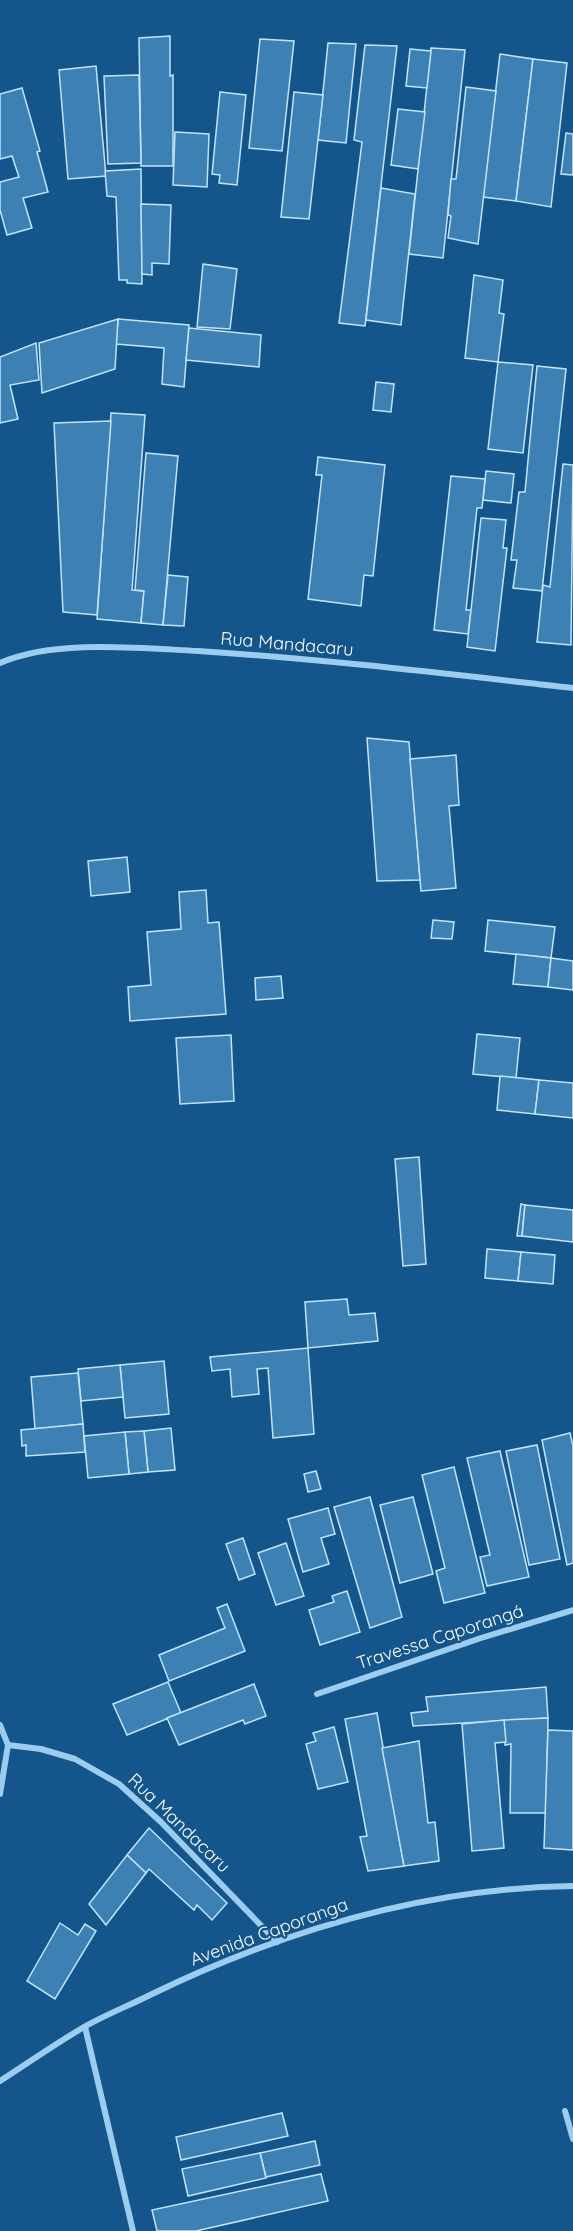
<svg xmlns="http://www.w3.org/2000/svg" width="573" height="2231" font-family="Quicksand,sans-serif">
  <style>
    .building { fill: #3c80b4; stroke: #c2e3fc; stroke-width: 1.5 }
    .lines { fill: none; stroke-linecap: round; stroke-linejoin: round }
    .minor { stroke: #9cccf0; stroke-width: 6 }
    .labels { text-anchor: middle; stroke-width: 4.5; stroke-linejoin: round; paint-order: stroke }
    .street-label { font-size: 18px; fill: #fff; stroke: #14568b }
  </style>
  <rect width="100%" height="100%" fill="#14568b"/>
  <!-- building -->
  <g class="building">
    <polygon points="170,36 170,76 173,75 173,166 141,166 139,38"/>
    <polygon points="260,39 294,41 282,151 249,148"/>
    <polygon points="328,43 356,44 346,143 318,140"/>
    <polygon points="365,45 397,46 365,326 339,323 362,142 354,140"/>
    <polygon points="431,48 465,50 443,258 409,254"/>
    <polygon points="410,49 431,51 427,88 406,86"/>
    <polygon points="500,54 533,59 516,201 483,197"/>
    <polygon points="533,59 567,63 551,207 516,201"/>
    <polygon points="96,66 106,176 68,179 59,70"/>
    <polygon points="139,75 141,163 108,164 104,76"/>
    <polygon points="466,87 496,91 478,244 448,238 451,216 448,215 451,179 456,179"/>
    <polygon points="22,88 40,151 37,152 48,192 23,198 32,228 7,235 0,210 0,182 19,177 12,156 0,159 0,94"/>
    <polygon points="220,92 246,95 237,185 219,183 220,175 212,174"/>
    <polygon points="294,92 323,95 309,219 281,217"/>
    <polygon points="398,109 425,112 418,169 391,165"/>
    <polygon points="175,132 209,134 207,187 173,185"/>
    <polygon points="566,133 573,134 573,175 561,174"/>
    <polygon points="141,169 142,284 127,283 127,280 119,280 116,197 107,196 105,171"/>
    <polygon points="381,188 415,194 401,325 366,320"/>
    <polygon points="141,204 171,205 169,264 152,263 152,275 142,274"/>
    <polygon points="203,264 237,269 230,329 197,327"/>
    <polygon points="474,275 503,280 499,313 504,314 498,362 465,358"/>
    <polygon points="118,319 189,325 184,387 162,384 164,348 116,344"/>
    <polygon points="118,319 115,369 42,393 39,343"/>
    <polygon points="189,328 261,335 259,367 186,360"/>
    <polygon points="36,343 39,380 10,385 18,419 0,423 0,357"/>
    <polygon points="498,362 533,365 523,453 488,449"/>
    <polygon points="537,366 566,369 542,591 513,588 517,560 511,560 519,492 525,492"/>
    <polygon points="376,382 394,384 391,412 373,410"/>
    <polygon points="111,413 145,415 132,590 144,591 141,623 97,619"/>
    <polygon points="111,421 97,615 63,612 54,423"/>
    <polygon points="146,453 178,456 163,625 141,623 144,591 135,590"/>
    <polygon points="318,457 385,465 373,576 364,575 361,606 308,599 322,475 316,475"/>
    <polygon points="563,464 573,465 571,645 537,642 543,585 550,587"/>
    <polygon points="486,471 514,474 511,503 483,500"/>
    <polygon points="451,476 485,479 482,508 477,508 466,610 471,610 468,634 434,630"/>
    <polygon points="481,518 506,520 503,548 507,548 495,651 467,647"/>
    <polygon points="168,575 188,577 184,626 163,625"/>
    <polygon points="367,738 409,742 420,880 377,881"/>
    <polygon points="456,755 459,805 449,806 456,888 421,891 410,759"/>
    <polygon points="127,857 130,892 91,896 88,861"/>
    <polygon points="206,890 208,923 219,922 226,1014 130,1021 128,987 151,985 147,932 181,929 179,892"/>
    <polygon points="433,920 454,922 452,939 431,938"/>
    <polygon points="488,920 555,927 551,958 485,951"/>
    <polygon points="516,954 551,958 548,987 513,984"/>
    <polygon points="551,958 573,961 573,990 548,987"/>
    <polygon points="281,976 283,998 256,1000 255,978"/>
    <polygon points="477,1034 520,1038 516,1078 473,1074"/>
    <polygon points="231,1035 234,1101 180,1104 176,1038"/>
    <polygon points="500,1076 539,1080 535,1114 497,1110"/>
    <polygon points="539,1080 573,1083 573,1118 535,1114"/>
    <polygon points="419,1157 426,1264 403,1266 395,1159"/>
    <polygon points="521,1204 525,1205 522,1236 517,1236"/>
    <polygon points="525,1205 573,1210 573,1242 522,1236"/>
    <polygon points="487,1249 521,1252 518,1281 485,1278"/>
    <polygon points="521,1252 555,1255 553,1284 518,1281"/>
    <polygon points="347,1299 349,1315 375,1313 378,1341 308,1348 305,1302"/>
    <polygon points="308,1348 314,1434 273,1438 268,1368 257,1369 259,1394 232,1397 230,1369 212,1371 210,1357"/>
    <polygon points="164,1361 169,1414 125,1418 120,1365"/>
    <polygon points="120,1365 123,1397 81,1401 78,1369"/>
    <polygon points="78,1373 83,1424 35,1429 31,1377"/>
    <polygon points="83,1424 85,1452 26,1456 26,1445 22,1446 21,1430"/>
    <polygon points="171,1428 175,1470 148,1472 144,1431"/>
    <polygon points="144,1431 148,1472 129,1474 125,1432"/>
    <polygon points="125,1432 129,1474 88,1478 84,1436"/>
    <polygon points="570,1433 573,1446 573,1563 567,1565 542,1440"/>
    <polygon points="537,1445 560,1559 529,1565 506,1451"/>
    <polygon points="500,1451 529,1577 487,1586 480,1557 490,1555 467,1458"/>
    <polygon points="454,1467 485,1593 444,1603 436,1571 445,1568 422,1475"/>
    <polygon points="316,1471 321,1489 308,1492 304,1474"/>
    <polygon points="370,1497 402,1617 370,1628 334,1507"/>
    <polygon points="413,1497 433,1574 400,1583 380,1505"/>
    <polygon points="328,1508 335,1534 321,1538 329,1564 303,1572 288,1519"/>
    <polygon points="243,1538 255,1574 239,1580 226,1544"/>
    <polygon points="286,1543 304,1596 276,1605 258,1553"/>
    <polygon points="347,1591 360,1632 320,1645 309,1610 334,1602 332,1596"/>
    <polygon points="227,1604 245,1651 169,1681 159,1655 225,1628 217,1608"/>
    <polygon points="168,1682 181,1713 127,1735 113,1704"/>
    <polygon points="254,1684 266,1716 245,1724 243,1720 179,1745 167,1718"/>
    <polygon points="546,1687 548,1718 413,1726 411,1713 428,1711 426,1697"/>
    <polygon points="377,1713 404,1866 368,1871 360,1837 367,1836 345,1719"/>
    <polygon points="548,1718 546,1813 510,1813 511,1744 505,1745 504,1720"/>
    <polygon points="504,1720 506,1742 495,1743 504,1848 472,1851 462,1724"/>
    <polygon points="334,1727 348,1782 318,1789 306,1744 316,1741 313,1733"/>
    <polygon points="548,1730 573,1731 573,1850 544,1848"/>
    <polygon points="419,1741 428,1823 435,1822 439,1861 404,1866 382,1748"/>
    <polygon points="149,1828 227,1903 212,1920 197,1905 194,1910 149,1869 146,1873 127,1855"/>
    <polygon points="127,1855 146,1873 106,1925 89,1904"/>
    <polygon points="60,1923 78,1935 85,1924 96,1931 55,1999 27,1981"/>
    <polygon points="282,2113 288,2136 181,2160 176,2137"/>
    <polygon points="315,2141 320,2165 266,2177 260,2153"/>
    <polygon points="260,2153 266,2178 188,2196 182,2169"/>
    <polygon points="321,2174 328,2201 196,2231 157,2231 152,2210"/>
  </g>
  <g class="lines">
    <!-- minor -->
    <g class="minor">
      <path d="M0 663C55 639 138 648 198 651 323 659 448 674 573 688"/>
      <polyline points="317,1694 481,1638 573,1610"/>
      <polyline points="0,1725 8,1745 0,1794"/>
      <polyline points="8,1745 41,1749 75,1759 119,1784 161,1822 277,1942"/>
      <polyline points="85,2027 133,2231"/>
      <path d="M0 2081C28 2063 55 2044 84 2027 105 2015 128 2006 150 1995 282 1931 425 1888 573 1886"/>
      <polyline points="565,2111 573,2139"/>
    </g>
  </g>
  <g class="labels">
    <!-- street labels -->
    <g class="street-label">
      <text transform="translate(287 644) rotate(5)" y="6">Rua Mandacaru</text>
      <text transform="translate(440 1637) rotate(-18)" y="6">Travessa Caporangá</text>
      <text transform="translate(179 1823) rotate(44)" y="6">Rua Mandacaru</text>
      <text transform="translate(269 1932) rotate(-20)" y="6">Avenida Caporanga</text>
    </g>
  </g>
</svg>
